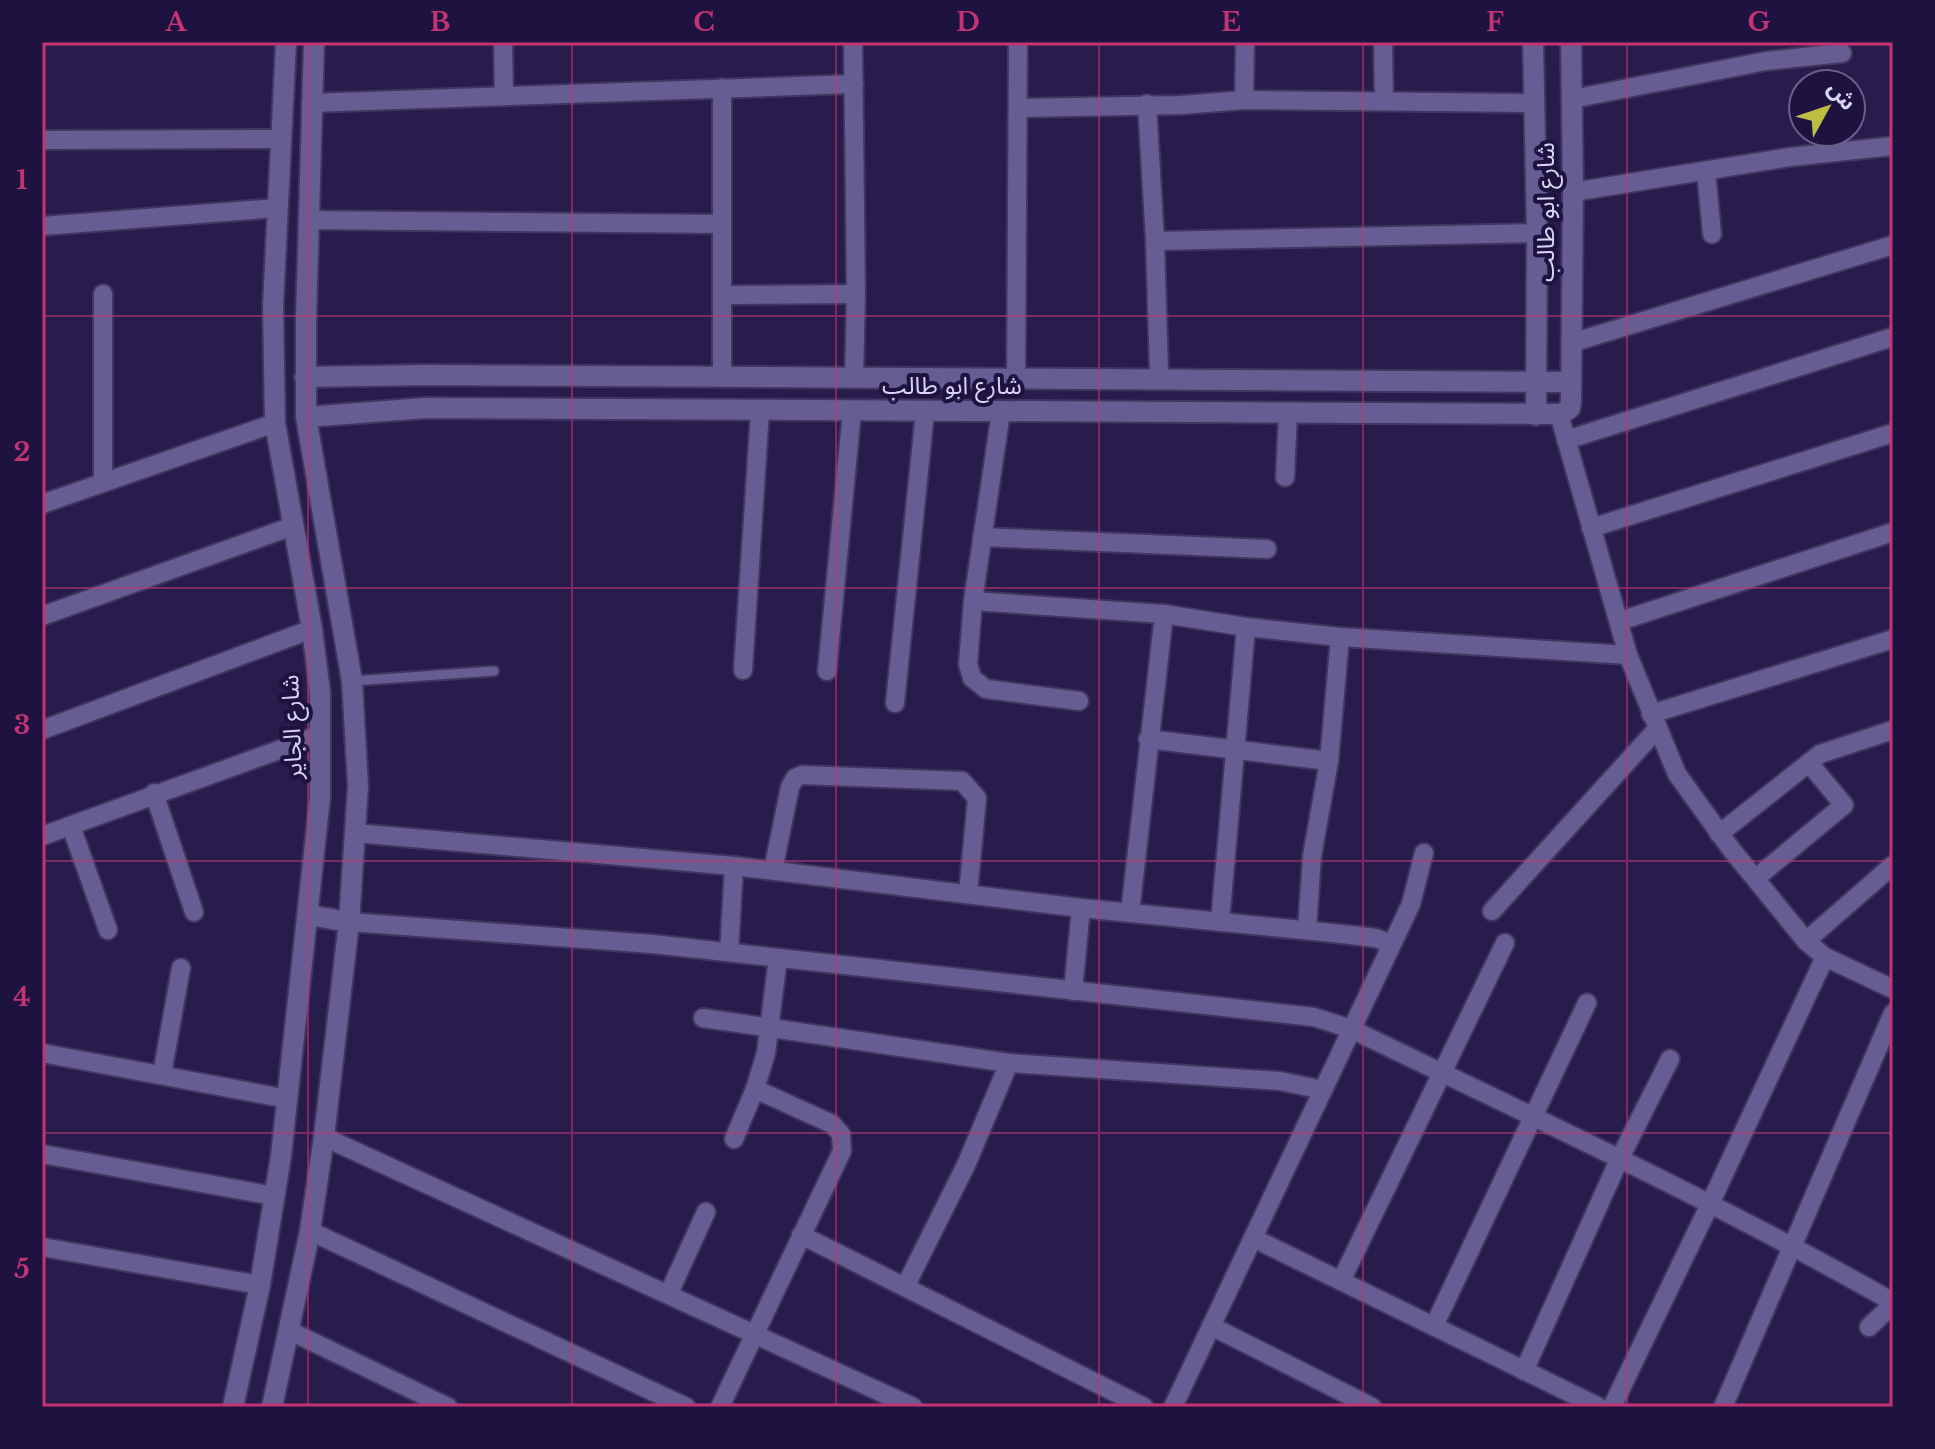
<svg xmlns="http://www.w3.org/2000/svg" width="1935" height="1449" font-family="'Libre Baskerville','Noto Sans Arabic',serif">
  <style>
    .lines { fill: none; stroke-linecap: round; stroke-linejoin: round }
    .service-casing { stroke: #42355f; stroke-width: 13 }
    .minor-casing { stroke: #42355f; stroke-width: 22 }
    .tertiary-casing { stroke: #42355f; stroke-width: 24 }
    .service { stroke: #665d93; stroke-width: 9 }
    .minor { stroke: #665d93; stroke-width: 18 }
    .tertiary { stroke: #665d93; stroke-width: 20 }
    .grid { fill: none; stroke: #c53472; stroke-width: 2; stroke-opacity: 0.55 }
    .labels { text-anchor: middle; stroke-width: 8; stroke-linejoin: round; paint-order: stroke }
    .street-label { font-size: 24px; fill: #d8d4f3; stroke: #1e1241 }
    .neatline { fill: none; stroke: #c53472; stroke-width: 3 }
    .grid-label { font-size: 26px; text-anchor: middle; font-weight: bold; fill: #c53472 }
  </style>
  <rect width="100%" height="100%" fill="#281c4c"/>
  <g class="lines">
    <defs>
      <polyline id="service" points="352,681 494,671"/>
      <g id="minor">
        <polyline points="503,42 504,94"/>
        <polyline points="853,42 856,294 854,378"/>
        <polyline points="1383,42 1384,100"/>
        <polyline points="1572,99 1766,61 1842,53"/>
        <polyline points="1244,100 1245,42"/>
        <polyline points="311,103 854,84"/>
        <polyline points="1147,104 1155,241 1159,373"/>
        <polyline points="1020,108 1181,105 1244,100 1532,103"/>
        <polyline points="42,140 280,139"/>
        <polyline points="1706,171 1712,234"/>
        <polyline points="1573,192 1790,157 1893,146"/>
        <polyline points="308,220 722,224"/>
        <polyline points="42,226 277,208"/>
        <polyline points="1155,241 1537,233"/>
        <polyline points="722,295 856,294"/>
        <polyline points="1571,343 1893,245"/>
        <polyline points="722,377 722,88"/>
        <polyline points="1016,378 1018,42"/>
        <polyline points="1001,412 973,601 968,664 972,678 986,689 1079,701"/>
        <polyline points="1559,414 1628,655 1677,774 1731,849 1806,941 1825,957 1893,989"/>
        <polyline points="1566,440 1893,337"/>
        <polyline points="1285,477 1288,414"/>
        <polyline points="103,481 103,294"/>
        <polyline points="42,504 275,423"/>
        <polyline points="1591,528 1893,433"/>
        <polyline points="982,537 1267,549"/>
        <polyline points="973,601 1164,614"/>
        <polyline points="42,616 293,526"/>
        <polyline points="1620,621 1893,532"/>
        <polyline points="743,670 760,411"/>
        <polyline points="827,671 852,411"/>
        <polyline points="895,703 925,412"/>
        <polyline points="1651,714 1893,639"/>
        <polyline points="42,730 312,629"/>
        <polyline points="1148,739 1329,761"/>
        <polyline points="154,793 194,912"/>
        <polyline points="71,826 108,930"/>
        <polyline points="355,833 734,866 1081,908 1342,934 1376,938 1391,944"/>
        <polyline points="1719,834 1820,754 1893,730"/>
        <polyline points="42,836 320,735"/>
        <polyline points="773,870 790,787 795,778 802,775 962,781 977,798 968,894"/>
        <polyline points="1756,878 1844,805 1809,763"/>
        <polyline points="1492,911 1657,729"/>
        <polyline points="1130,913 1164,614 1246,627 1340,637 1628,655"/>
        <path d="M349 922 653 944 1314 1017 1351 1029C1533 1117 1717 1202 1893 1302"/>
        <polyline points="1220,922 1246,627"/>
        <polyline points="1307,930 1312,856 1329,761 1340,637"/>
        <polyline points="1806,941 1893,865"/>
        <polyline points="729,952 734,866"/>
        <polyline points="1073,991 1081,908"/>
        <polyline points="703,1018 1009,1063 1280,1081 1323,1090"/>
        <polyline points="42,1053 288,1099"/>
        <polyline points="162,1074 181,968"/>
        <polyline points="324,1137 913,1407"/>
        <polyline points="734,1139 755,1089 766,1053 778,958"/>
        <polyline points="42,1154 274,1196"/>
        <polyline points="310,1231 686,1407"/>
        <polyline points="801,1235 1144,1407"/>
        <polyline points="1253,1238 1599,1407"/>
        <polyline points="42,1247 260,1285"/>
        <polyline points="1341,1281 1505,943"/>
        <polyline points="905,1287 966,1165 1009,1063"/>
        <polyline points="669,1293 706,1212"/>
        <polyline points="1211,1326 1372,1407"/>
        <polyline points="1434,1326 1587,1003"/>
        <polyline points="1869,1327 1893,1304"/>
        <polyline points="290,1331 448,1407"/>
        <polyline points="1524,1371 1619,1160 1670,1059"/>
        <polyline points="720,1407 842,1151 841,1134 832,1124 755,1089"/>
        <polyline points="1173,1407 1411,904 1424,853"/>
        <polyline points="1612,1407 1710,1204 1825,957"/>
        <polyline points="1723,1407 1893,1013"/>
      </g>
      <g id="tertiary">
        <polyline points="1533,42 1537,233 1536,415"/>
        <polyline points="305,377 423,375 1571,382"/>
        <polyline points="306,417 426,408 1562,414 1570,408 1571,401 1573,192 1571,42"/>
        <polyline points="309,915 349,922"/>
        <polyline points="233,1407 260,1285 281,1156 320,798 320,692 312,629 275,423 273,306 286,42"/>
        <polyline points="272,1407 310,1231 324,1137 349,922 358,786 352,681 306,417 306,319 314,42"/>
      </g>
    </defs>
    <!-- service casing -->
    <use href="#service" class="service-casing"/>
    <!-- minor casing -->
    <use href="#minor" class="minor-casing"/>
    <!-- tertiary casing -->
    <use href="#tertiary" class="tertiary-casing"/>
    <!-- service -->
    <use href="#service" class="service"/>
    <!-- minor -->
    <use href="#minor" class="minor"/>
    <!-- tertiary -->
    <use href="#tertiary" class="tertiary"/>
  </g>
  <!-- grid -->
  <path class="grid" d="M308 42V1407M572 42V1407M836 42V1407M1099 42V1407M1363 42V1407M1627 42V1407M42 316H1893M42 588H1893M42 861H1893M42 1133H1893"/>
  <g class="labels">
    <!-- street labels -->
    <g class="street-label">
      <text transform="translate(1546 212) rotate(-90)" y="8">شارع ابو طالب</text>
      <text x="952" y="394">شارع ابو طالب</text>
      <text transform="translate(292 727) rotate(-92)" y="8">شارع الجاير</text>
    </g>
  </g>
  <!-- border -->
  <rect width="1935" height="1449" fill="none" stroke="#1e1241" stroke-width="88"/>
  <!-- north arrow -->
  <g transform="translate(1827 108) rotate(50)"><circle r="38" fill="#1e1241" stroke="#686088" stroke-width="2"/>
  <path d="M0-6L14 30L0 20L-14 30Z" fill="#bdbf43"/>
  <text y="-12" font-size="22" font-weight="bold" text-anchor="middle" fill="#d8d4f3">ش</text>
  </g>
  <rect x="44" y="44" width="1847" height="1361" class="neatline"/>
  <g class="grid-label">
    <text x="176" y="31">A</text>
    <text x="440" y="31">B</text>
    <text x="704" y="31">C</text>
    <text x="968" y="31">D</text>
    <text x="1231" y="31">E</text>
    <text x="1495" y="31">F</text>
    <text x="1759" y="31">G</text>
    <text x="22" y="189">1</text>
    <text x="22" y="461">2</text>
    <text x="22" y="734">3</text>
    <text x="22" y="1006">4</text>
    <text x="22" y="1278">5</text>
  </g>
</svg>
